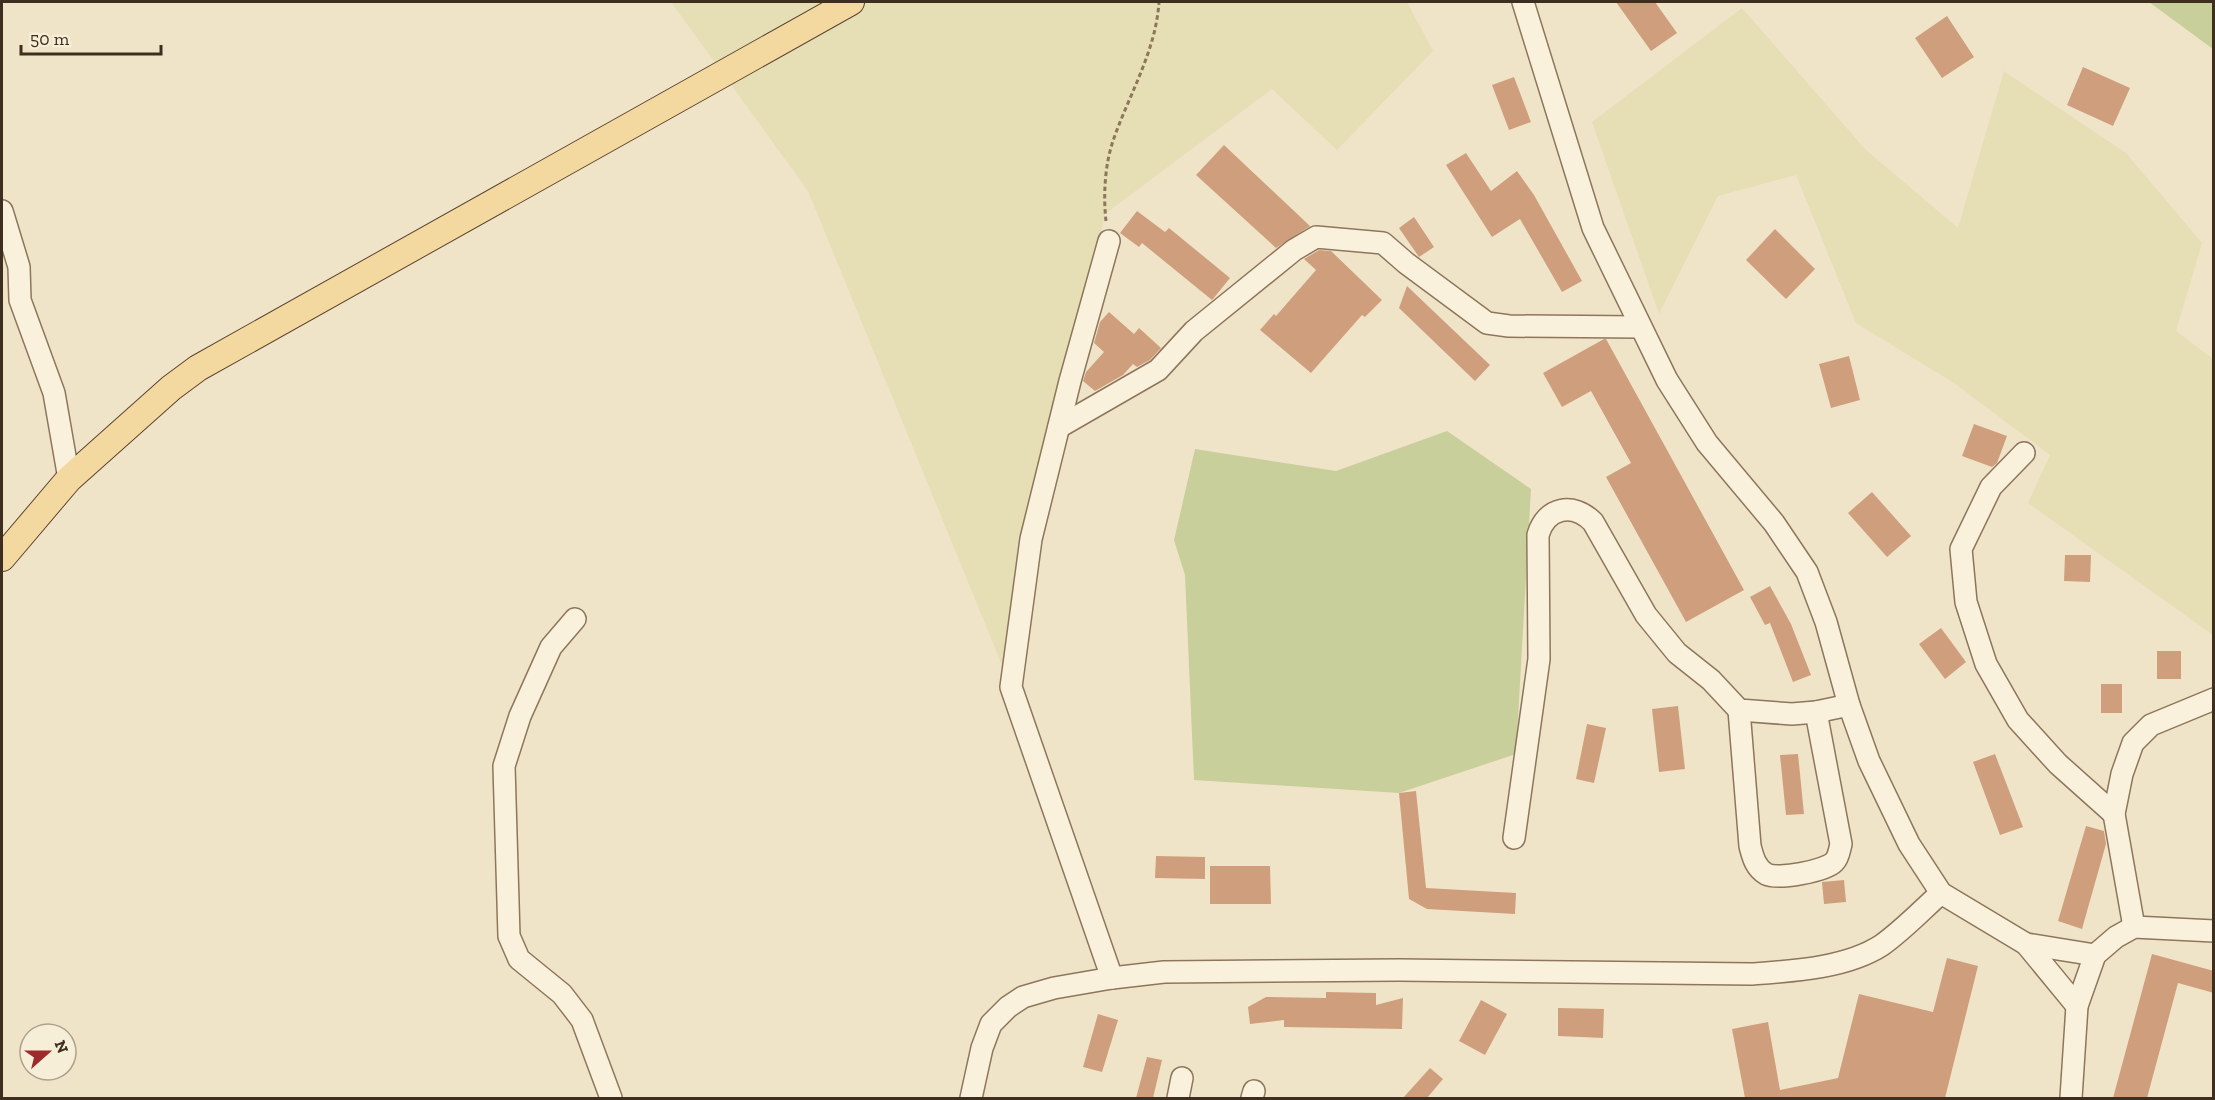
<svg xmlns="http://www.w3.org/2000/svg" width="2215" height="1100" font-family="'Zilla Slab',serif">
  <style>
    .farmland { fill: #e6deb5 }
    .green { fill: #c9cf9b }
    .building { fill: #cf9f7d }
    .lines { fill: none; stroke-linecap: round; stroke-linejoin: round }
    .minor-casing { stroke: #8d765c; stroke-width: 24 }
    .major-casing { stroke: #5b4430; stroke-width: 28 }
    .path { stroke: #8d765c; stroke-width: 3; stroke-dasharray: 4.5 3; stroke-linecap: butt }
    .minor { stroke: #faf1dc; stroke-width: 21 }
    .major { stroke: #f3d9a0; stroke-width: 26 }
  </style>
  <rect width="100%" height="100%" fill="#f0e4c8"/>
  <!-- farmland -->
  <g class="farmland">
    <polygon points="671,2 1407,2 1433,51 1337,150 1272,89 1105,214 1070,381 1011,687 808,191"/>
    <polygon points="1742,8 1865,149 1958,228 2004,71 2126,153 2202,243 2176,331 2213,359 2213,635 2028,503 2050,455 1954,383 1856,323 1796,175 1718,196 1659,314 1592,122"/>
  </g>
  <!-- green -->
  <g class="green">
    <polygon points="2149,2 2213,2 2213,49"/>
    <polygon points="1447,431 1531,489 1516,754 1399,793 1194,780 1185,575 1174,540 1195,449 1336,471"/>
  </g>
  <!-- building -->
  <g class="building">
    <polygon points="1616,2 1655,2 1677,33 1651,51"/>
    <polygon points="1947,16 1974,57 1942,78 1915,38"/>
    <polygon points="2083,67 2130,88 2113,126 2067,105"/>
    <polygon points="1514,77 1531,122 1509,130 1492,85"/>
    <polygon points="1224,145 1310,226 1276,248 1196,175"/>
    <polygon points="1466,153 1491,191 1517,171 1534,195 1582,281 1562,292 1520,219 1492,237 1446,165"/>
    <polygon points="1137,211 1165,232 1169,228 1230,278 1213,299 1212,300 1142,243 1139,247 1120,233"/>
    <polygon points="1414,217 1434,247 1419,257 1399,228"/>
    <polygon points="1775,229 1815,269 1786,299 1746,260"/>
    <polygon points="1319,250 1331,251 1382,300 1365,317 1362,315 1311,373 1260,330 1274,314 1276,316 1316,270 1304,259"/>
    <polygon points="1407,286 1490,365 1475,381 1399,308"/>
    <polygon points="1109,312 1134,334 1139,328 1161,348 1150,360 1137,367 1133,364 1123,375 1095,391 1083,381 1086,372 1104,352 1094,343 1100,322"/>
    <polygon points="1604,339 1606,339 1744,590 1686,622 1606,477 1631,463 1591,391 1562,407 1543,373"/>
    <polygon points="1849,356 1860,400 1831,408 1819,364"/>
    <polygon points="1974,424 2007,436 1997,463 1992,467 1962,456"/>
    <polygon points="1872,492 1911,536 1887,557 1848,513"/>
    <polygon points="2065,555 2091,555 2090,582 2064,581"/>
    <polygon points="1770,586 1791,624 1811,675 1793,682 1770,623 1765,625 1750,597"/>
    <polygon points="1941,628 1966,662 1945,679 1919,644"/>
    <rect x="2157" y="651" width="24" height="28"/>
    <rect x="2101" y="684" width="21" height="29"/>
    <polygon points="1678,706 1685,769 1659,772 1652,709"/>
    <polygon points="1587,724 1606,728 1594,783 1576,779"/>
    <polygon points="1798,754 1804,814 1786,815 1780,755"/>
    <polygon points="1995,754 2023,827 2000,835 1973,762"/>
    <polygon points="1416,791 1426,888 1516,893 1515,914 1427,909 1409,899 1399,793"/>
    <polygon points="2086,826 2104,831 2106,844 2082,929 2058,921"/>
    <polygon points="1156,856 1205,857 1205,879 1155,878"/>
    <polygon points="1210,866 1270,866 1271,904 1210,904"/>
    <polygon points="1844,880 1846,902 1824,904 1822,882"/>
    <polygon points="2152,954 2214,971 2214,993 2178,983 2147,1098 2113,1098"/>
    <polygon points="1947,958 1978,966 1945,1098 1745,1098 1732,1029 1768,1022 1780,1090 1838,1078 1859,994 1933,1012"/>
    <polygon points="1326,992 1376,993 1376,1005 1403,998 1402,1029 1284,1027 1284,1020 1250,1024 1248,1007 1266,997 1326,998"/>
    <polygon points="1481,1000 1507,1014 1485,1055 1459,1041"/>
    <polygon points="1558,1008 1604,1009 1603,1038 1558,1036"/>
    <polygon points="1098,1014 1118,1020 1102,1072 1083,1067"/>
    <polygon points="1147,1057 1162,1060 1153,1098 1136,1098"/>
    <polygon points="1430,1068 1443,1079 1427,1098 1403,1098"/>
  </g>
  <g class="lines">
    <defs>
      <g id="minor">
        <polyline points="1523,2 1593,228 1667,380 1707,443 1774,523 1807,572 1826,622 1849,705 1869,761 1909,844 1941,893 2026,944 2077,1006"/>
        <polyline points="2,211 19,267 20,300 54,393 69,479"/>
        <polyline points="1109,241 1070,381 1031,539 1011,687 1112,978"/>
        <polyline points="1059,427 1158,370 1194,331 1294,250 1316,237 1383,243 1406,263 1487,323 1509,326 1640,327"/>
        <polyline points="2024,453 1991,487 1961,549 1966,602 1986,664 2018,720 2058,764 2114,814"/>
        <polyline points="575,619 551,647 520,716 504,766 509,936 519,959 562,994 582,1020 611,1098"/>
        <path d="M1739 710 1750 846C1753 857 1755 867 1766 874 1778 880 1825 871 1834 862 1839 857 1839 851 1841 844L1816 712"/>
        <path d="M1514 838 1539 659 1538 535C1546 507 1573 502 1593 522L1646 615 1677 653 1711 680 1739 710 1792 714 1816 712 1849 705"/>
        <polyline points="2134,927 2114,814 2122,774 2133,743 2151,725 2214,699"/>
        <polyline points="2026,944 2095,955"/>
        <path d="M971 1098 982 1048 991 1024 1008 1007 1023 997 1054 988 1112 978 1164 972 1399 970 1752 974C1793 971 1847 968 1882 945 1903 930 1922 910 1941 893"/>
        <polyline points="1178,1098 1182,1078"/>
        <polyline points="1252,1098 1254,1091"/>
        <polyline points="2071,1098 2077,1006 2095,955 2116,937 2134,927 2214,931"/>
      </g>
      <polyline id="major" points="2,558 69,479 171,388 198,368 851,2"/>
    </defs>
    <!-- minor casing -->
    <use href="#minor" class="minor-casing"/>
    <!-- major casing -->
    <use href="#major" class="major-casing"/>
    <!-- path -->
    <path class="path" d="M1106 221C1103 194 1105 163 1114 138 1130 93 1156 50 1159 2"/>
    <!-- minor -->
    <use href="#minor" class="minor"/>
    <!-- major -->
    <use href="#major" class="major"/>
  </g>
  <!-- border -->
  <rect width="2215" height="1100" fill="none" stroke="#3d2e20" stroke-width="6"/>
  <!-- north arrow -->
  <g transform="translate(48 1052) rotate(69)"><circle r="28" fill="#f7eed8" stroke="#ada18e" stroke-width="1.5"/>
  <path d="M0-4.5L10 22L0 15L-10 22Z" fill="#9e2a2b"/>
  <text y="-9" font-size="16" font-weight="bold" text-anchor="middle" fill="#3d2e20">N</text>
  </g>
  <!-- scale -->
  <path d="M21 45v9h140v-9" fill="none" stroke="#3d2e20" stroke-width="3"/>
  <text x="30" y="45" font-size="18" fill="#3d2e20" stroke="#f7eed8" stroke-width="4.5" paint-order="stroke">50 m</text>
</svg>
